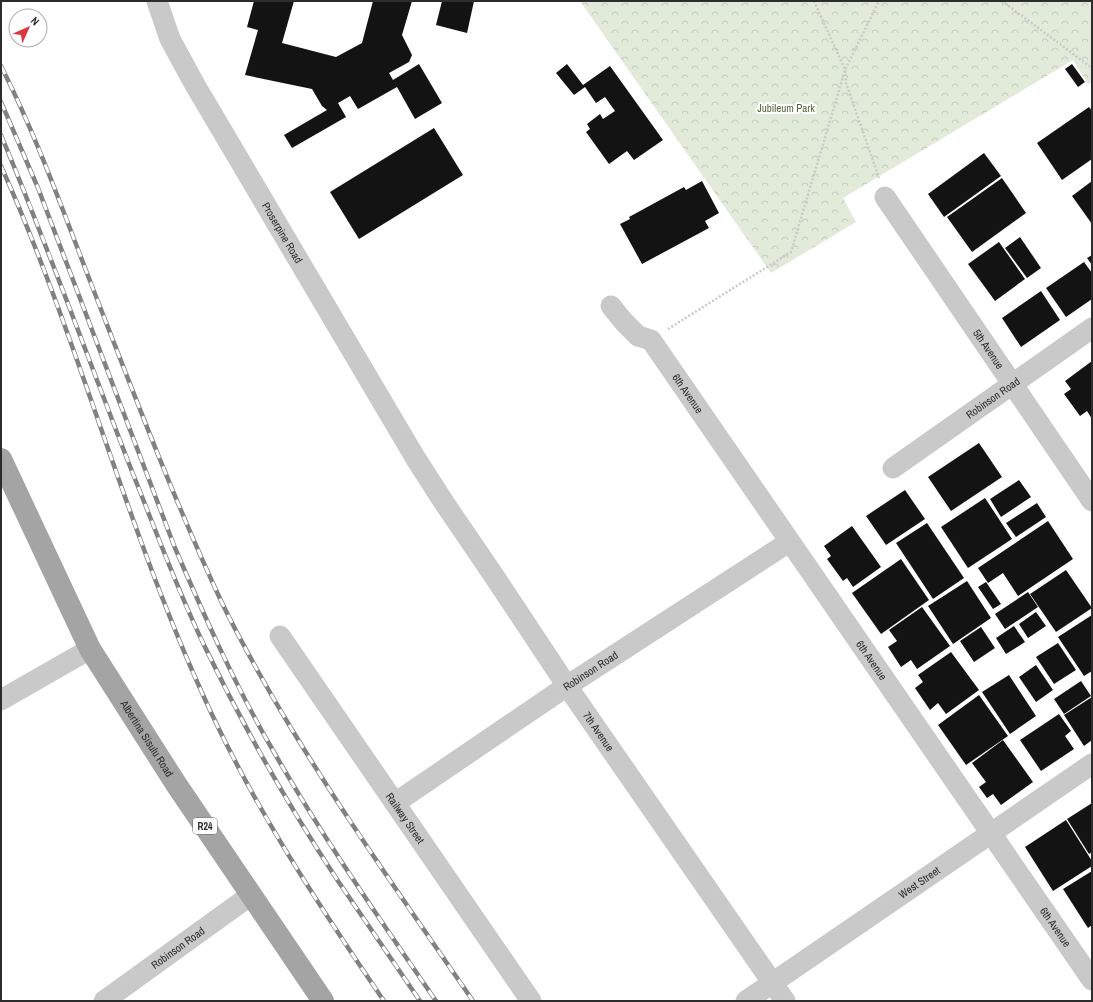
<svg xmlns="http://www.w3.org/2000/svg" width="1093" height="1002" font-family="'Archivo Narrow',sans-serif">
  <style>
    .park { fill: url(#park-crowns) }
    .building { fill: #131313 }
    .lines { fill: none; stroke-linecap: round; stroke-linejoin: round }
    .path { stroke: #c9c9c9; stroke-width: 2.5; stroke-dasharray: 2 2; stroke-linecap: butt }
    .street { stroke: #c9c9c9; stroke-width: 21 }
    .primary { stroke: #a4a4a4; stroke-width: 22 }
    .rail-casing { stroke: #818181; stroke-width: 4.5 }
    .rail { stroke: #fff; stroke-width: 3; stroke-dasharray: 9; stroke-linecap: butt }
    .labels { text-anchor: middle; stroke-width: 4; stroke-linejoin: round; paint-order: stroke }
    .shield { fill: #fff; stroke: #6b6b6b; stroke-width: 1 }
    .shield-label { font-size: 10px; font-weight: bold; fill: #2c2c2c }
    .park-label { font-size: 11px; fill: #50663c; stroke: #fff }
    .street-label { font-size: 11px; fill: #2c2c2c; stroke: #fff }
  </style>
  <defs>
    <pattern id="park-crowns" width="20" height="18" patternUnits="userSpaceOnUse"><rect width="20" height="18" fill="#e2eada"/><path d="M2 6a3 3 0 1 1 6 0M12 15a3 3 0 1 1 6 0" fill="none" stroke="#c2c9bb"/></pattern>
  </defs>
  <rect width="100%" height="100%" fill="#fff"/>
  <!-- park -->
  <polygon class="park" points="580,1 1092,1 1092,82 1088,84 1073,60 843,198 856,222 771,273"/>
  <!-- building -->
  <g class="building">
    <polygon points="254,1 294,1 282,43 336,57 362,43 373,1 412,1 402,35 412,55 409,62 389,73 393,80 419,64 442,103 415,119 397,87 358,109 350,96 338,103 346,117 292,148 284,135 327,110 322,106 312,89 245,75 258,30 247,27"/>
    <polygon points="442,1 474,1 467,33 436,25"/>
    <polygon points="567,64 583,85 610,66 663,140 634,160 627,151 609,164 586,132 590,129 587,124 600,114 603,119 615,111 605,97 596,103 585,87 574,95 556,73"/>
    <polygon points="1072,64 1085,82 1078,87 1065,69"/>
    <polygon points="1089,107 1092,111 1092,159 1062,180 1037,143"/>
    <polygon points="434,128 463,175 359,239 330,192"/>
    <polygon points="984,153 1001,176 944,217 928,194"/>
    <polygon points="1002,178 1026,213 972,252 947,217"/>
    <polygon points="702,181 719,213 705,221 709,228 642,264 620,224 630,219 629,217 684,187 686,190"/>
    <polygon points="1092,181 1092,224 1072,196"/>
    <polygon points="1020,237 1041,268 1027,278 1005,248"/>
    <polygon points="999,242 1025,279 995,301 968,264"/>
    <polygon points="1092,255 1092,265 1087,258"/>
    <polygon points="1084,262 1092,273 1092,299 1066,317 1046,288"/>
    <polygon points="1041,291 1060,320 1021,347 1002,318"/>
    <polygon points="1092,361 1092,419 1087,411 1080,416 1064,394 1071,389 1065,381"/>
    <polygon points="979,443 1002,477 951,511 928,477"/>
    <polygon points="1019,480 1031,497 1001,517 990,499"/>
    <polygon points="905,490 925,519 886,545 866,516"/>
    <polygon points="985,498 1012,539 968,568 941,527"/>
    <polygon points="1037,503 1046,517 1016,537 1006,523"/>
    <polygon points="1048,521 1073,559 1018,596 1003,573 988,583 978,568"/>
    <polygon points="927,523 964,578 933,599 896,543"/>
    <polygon points="852,526 881,567 853,587 847,578 843,581 827,559 831,556 824,546"/>
    <polygon points="901,559 929,600 881,634 852,593"/>
    <polygon points="1066,570 1092,608 1056,632 1030,594"/>
    <polygon points="967,581 991,618 953,644 928,606"/>
    <polygon points="986,582 1001,604 993,609 978,587"/>
    <polygon points="1028,592 1038,607 1005,629 995,614"/>
    <polygon points="922,607 950,646 917,669 911,660 901,667 888,647 897,641 889,630"/>
    <polygon points="1036,612 1046,626 1028,638 1019,624"/>
    <polygon points="1092,615 1092,671 1084,676 1058,637"/>
    <polygon points="1014,626 1025,642 1006,654 996,638"/>
    <polygon points="981,627 995,648 974,662 960,641"/>
    <polygon points="1058,643 1076,670 1054,684 1036,657"/>
    <polygon points="951,652 979,690 946,714 938,703 930,710 915,688 923,682 918,675"/>
    <polygon points="1036,665 1053,690 1036,702 1019,677"/>
    <polygon points="1009,675 1036,716 1010,734 982,692"/>
    <polygon points="1081,681 1091,696 1064,714 1054,699"/>
    <polygon points="979,695 1008,736 966,765 938,725"/>
    <polygon points="1092,697 1092,740 1084,746 1064,715"/>
    <polygon points="1059,714 1071,731 1065,736 1074,749 1041,771 1020,740"/>
    <polygon points="1003,740 1033,782 1001,805 993,794 987,798 979,787 986,782 972,763"/>
    <polygon points="1092,803 1092,852 1089,854 1067,819"/>
    <polygon points="1066,820 1092,861 1092,866 1053,891 1025,847"/>
    <polygon points="1092,871 1092,925 1088,928 1063,889"/>
  </g>
  <g class="lines">
    <!-- path -->
    <g class="path">
      <polyline points="814,1 845,70 846,83 879,178"/>
      <polyline points="1002,1 1092,68"/>
      <polyline points="668,329 791,252 845,70 879,1"/>
    </g>
    <!-- street -->
    <g class="street">
      <path id="s1" d="M157 1 170 39 195 85 416 459 443 501 494 576 567 686 785 1001"/>
      <path id="s2" d="M885 197 1092 501"/>
      <path id="s3" d="M611 306 624 322 638 336 651 340 1092 980"/>
      <path id="s4" d="M893 468 1092 328"/>
      <path id="s5" d="M280 636 531 1001"/>
      <polyline points="1,700 90,649"/>
      <path id="s6" d="M395 803 567 686 789 542"/>
      <path id="s7" d="M104 1001 251 895"/>
      <path id="s8" d="M746 1001 1092 764"/>
    </g>
    <!-- primary -->
    <path class="primary" id="s9" d="M1 459 90 649 176 784 323 1001"/>
    <defs>
      <g id="rail">
        <path d="M1 66C36 135 62 208 90 281 132 389 173 498 222 603 243 646 267 688 291 728 348 822 411 911 473 1001"/>
        <path d="M1 102 38 188 175 548C204 615 234 683 271 747 321 835 379 918 436 1001"/>
        <path d="M1 135C48 247 89 361 133 474 156 531 177 589 204 645 243 726 288 805 338 881 365 921 393 961 420 1001"/>
        <path d="M1 166C77 335 123 516 199 686 248 798 315 900 384 1001"/>
      </g>
    </defs>
    <!-- rail casing -->
    <use href="#rail" class="rail-casing"/>
    <!-- rail -->
    <use href="#rail" class="rail"/>
  </g>
  <g class="labels">
    <!-- shield labels -->
    <rect class="shield" x="193" y="818" width="24" height="16" rx="3"/>
    <g class="shield-label">
      <text x="205" y="830">R24</text>
    </g>
    <!-- park labels -->
    <g class="park-label">
      <text x="786" y="112">Jubileum Park</text>
    </g>
    <!-- street labels -->
    <g class="street-label">
      <text dy="4" stroke="none"><textPath href="#s1" startOffset="264">Proserpine Road</textPath></text>
      <text dy="4" stroke="none"><textPath href="#s2" startOffset="184">5th Avenue</textPath></text>
      <text dy="4" stroke="none"><textPath href="#s3" startOffset="119">6th Avenue</textPath></text>
      <text dy="4" stroke="none"><textPath href="#s4" startOffset="122">Robinson Road</textPath></text>
      <text dy="4" stroke="none"><textPath href="#s3" startOffset="443">6th Avenue</textPath></text>
      <text dy="4" stroke="none"><textPath href="#s6" startOffset="236">Robinson Road</textPath></text>
      <text dy="4" stroke="none"><textPath href="#s1" startOffset="855">7th Avenue</textPath></text>
      <text dy="4" stroke="none"><textPath href="#s9" startOffset="316">Albertina Sisulu Road</textPath></text>
      <text dy="4" stroke="none"><textPath href="#s5" startOffset="221">Railway Street</textPath></text>
      <text dy="4" stroke="none"><textPath href="#s8" startOffset="210">West Street</textPath></text>
      <text dy="4" stroke="none"><textPath href="#s3" startOffset="767">6th Avenue</textPath></text>
      <text dy="4" stroke="none"><textPath href="#s7" startOffset="91">Robinson Road</textPath></text>
    </g>
  </g>
  <!-- border -->
  <rect width="1093" height="1002" fill="none" stroke="#2c2c2c" stroke-width="4"/>
  <!-- north arrow -->
  <g transform="translate(28 28) rotate(45)"><circle r="19" fill="#ffffff" stroke="#ababab"/>
  <path d="M0-3L7 15L0 10L-7 15Z" fill="#dc3642"/>
  <text y="-6" font-size="11" font-weight="bold" text-anchor="middle" fill="#2c2c2c">N</text>
  </g>
</svg>
